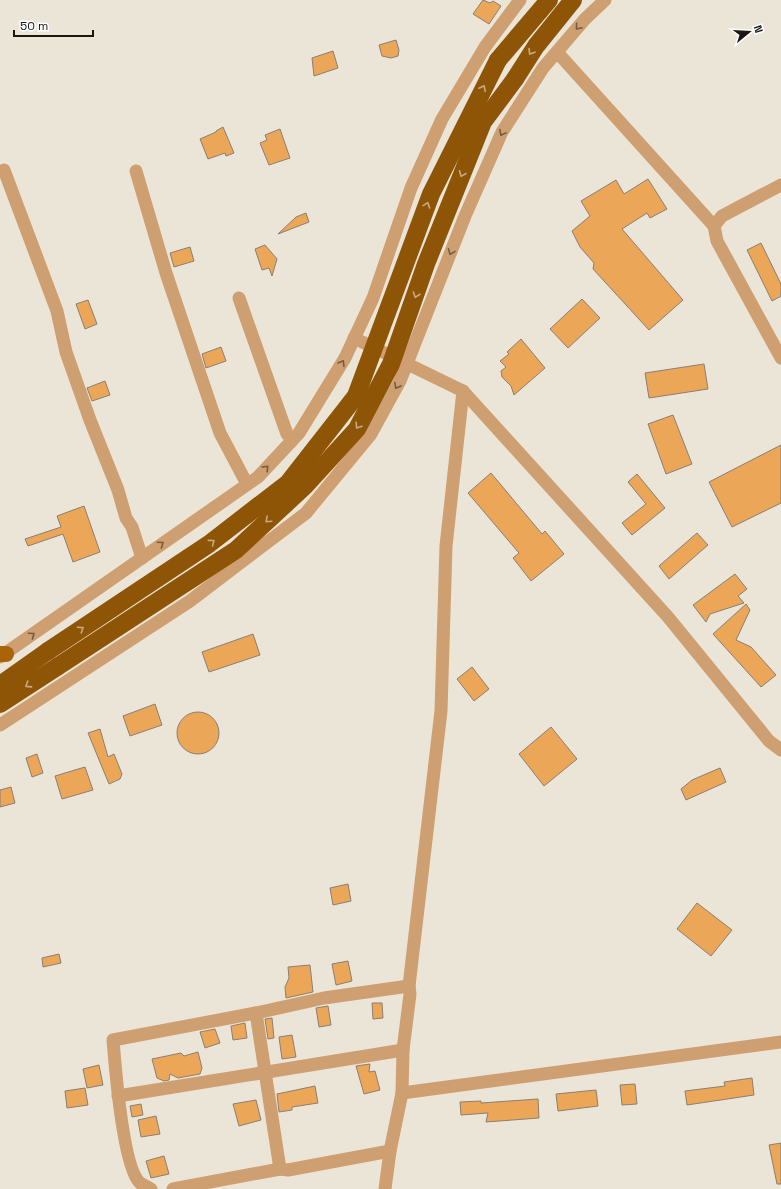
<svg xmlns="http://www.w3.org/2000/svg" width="781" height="1189" font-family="'Space Grotesk',sans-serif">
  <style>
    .building { fill: #eba658; stroke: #897f75 }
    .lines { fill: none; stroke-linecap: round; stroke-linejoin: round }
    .minor { stroke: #ce9f71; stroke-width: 13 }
    .major { stroke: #a86406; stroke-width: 16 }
    .highway { stroke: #8f5506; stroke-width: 18 }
    .highway-bridge { stroke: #8f5506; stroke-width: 18 }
    .oneway { stroke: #745c42 }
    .oneway2 { stroke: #c7aa82 }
  </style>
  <rect width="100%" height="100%" fill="#ebe5d7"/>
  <!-- building -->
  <g class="building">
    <polygon points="483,0 490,3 493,1 501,6 489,24 473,14"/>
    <polygon points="396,40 399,50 398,56 391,58 382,56 379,45"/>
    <polygon points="333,51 338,68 314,76 312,58"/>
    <polygon points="223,127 234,153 226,156 225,153 208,159 200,139 216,132 216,131"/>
    <polygon points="280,129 290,158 269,165 260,143 267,140 265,135"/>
    <polygon points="648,179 667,209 650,218 647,213 622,229 683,300 649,330 593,269 594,263 580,247 572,231 590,216 581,201 616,180 624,194"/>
    <polygon points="306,213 309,222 278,234 296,217"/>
    <polygon points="761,243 781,284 781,296 772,301 747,250"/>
    <polygon points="265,245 277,259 272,276 269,268 262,270 255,249"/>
    <polygon points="190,247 194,261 174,267 170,253"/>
    <polygon points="582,299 600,318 568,348 550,329"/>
    <polygon points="88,300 97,324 85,329 76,304"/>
    <polygon points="521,339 545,368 514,395 511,386 502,377 501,371 506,367 500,361 509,354 507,352"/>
    <polygon points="221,347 226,361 206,368 202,354"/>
    <polygon points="704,364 708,389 649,398 645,373"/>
    <polygon points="105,381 110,395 92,401 87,388"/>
    <polygon points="673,415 692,464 666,474 648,424"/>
    <polygon points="781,445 781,503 732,527 709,482"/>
    <polygon points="491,473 542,534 545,531 564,554 531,581 513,558 519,553 468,493"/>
    <polygon points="637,474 665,508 632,535 622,523 646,504 628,482"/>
    <polygon points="84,506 100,552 73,562 63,534 28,546 25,539 61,527 57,516"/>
    <polygon points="697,533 708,545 669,579 659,566"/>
    <polygon points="735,574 747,589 738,596 744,603 710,614 706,622 693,605"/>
    <polygon points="746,604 750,610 736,640 751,647 776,675 761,687 713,634"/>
    <polygon points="253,634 260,655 209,672 202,652"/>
    <polygon points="472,667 489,689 474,701 457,679"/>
    <polygon points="155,704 162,725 130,736 123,716"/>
    <circle cx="198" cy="733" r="21"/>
    <polygon points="551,727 577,759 544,786 519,754"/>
    <polygon points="100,729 108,757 114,754 122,774 120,779 109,784 88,733"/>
    <polygon points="37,754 43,773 32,777 26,758"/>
    <polygon points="85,767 93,790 62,799 55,776"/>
    <polygon points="720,768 726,782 686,800 681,789 692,780"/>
    <polygon points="11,787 15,803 0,807 0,790"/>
    <polygon points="348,884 351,901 333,905 330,888"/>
    <polygon points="697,903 732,930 711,956 677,929"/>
    <polygon points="59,954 61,963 43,967 42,958"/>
    <polygon points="348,961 352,981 336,985 332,964"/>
    <polygon points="310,965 313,992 286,998 285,987 289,978 288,967"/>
    <polygon points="372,1003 382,1003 383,1018 373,1019"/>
    <polygon points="328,1006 331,1025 319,1027 316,1008"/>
    <polygon points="272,1018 274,1038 268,1039 265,1019"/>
    <polygon points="245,1023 247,1038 233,1040 231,1026"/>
    <polygon points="215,1029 220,1043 205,1048 200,1032"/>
    <polygon points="292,1035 296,1057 282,1059 279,1037"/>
    <polygon points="198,1052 202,1068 200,1074 178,1078 170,1074 169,1080 164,1081 157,1078 152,1059 181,1053 184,1056"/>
    <polygon points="370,1064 369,1072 375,1071 380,1090 364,1094 356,1066"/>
    <polygon points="99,1065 103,1085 87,1088 83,1069"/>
    <polygon points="752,1078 754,1095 687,1105 685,1091 725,1086 724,1082"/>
    <polygon points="635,1084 637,1104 622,1105 620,1085"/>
    <polygon points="315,1086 318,1103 292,1107 292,1110 279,1112 277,1094"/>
    <polygon points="85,1088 88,1105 67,1108 65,1091"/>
    <polygon points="596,1090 598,1106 558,1111 556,1094"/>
    <polygon points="538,1099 539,1118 486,1122 488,1113 461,1115 460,1102 481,1101 481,1103"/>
    <polygon points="256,1100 261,1120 239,1126 233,1104"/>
    <polygon points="141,1104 143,1115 132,1117 130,1106"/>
    <polygon points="156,1116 160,1134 141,1137 138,1120"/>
    <polygon points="781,1143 781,1184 777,1184 769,1145"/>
    <polygon points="164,1156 169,1174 151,1178 146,1161"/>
  </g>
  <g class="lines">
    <!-- minor -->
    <g class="minor">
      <polyline points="557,52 714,226"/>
      <polyline points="4,170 57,311 66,352 90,420 118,490 126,518 132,527 142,558"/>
      <polyline points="136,171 166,273 220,433 247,484"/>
      <polyline points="781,185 722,216 714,226 717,241 781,358"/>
      <polyline points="239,298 287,434 292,439 291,442"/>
      <polyline points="354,338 463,391 668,617 769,741 781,750"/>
      <polyline points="0,657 258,477 299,433 345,358 373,298 411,188 442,119 485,47 520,0"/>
      <polyline points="0,725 190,601 306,513 371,434 400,381 465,216 502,132 543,68 585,19 605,0"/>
      <polyline points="256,1013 280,1169"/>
      <polyline points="402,1093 781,1042"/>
      <polyline points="118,1096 403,1050"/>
      <path d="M151 1189C147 1187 143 1185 140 1183 123 1168 115 1065 113 1040L256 1013 324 998 409 986"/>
      <polyline points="173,1189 280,1169 288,1170 390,1151"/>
      <polyline points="385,1189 390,1151 402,1093 403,1050 410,994 409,986 441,711 446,546 463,391"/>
    </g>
    <!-- major -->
    <polyline class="major" points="0,654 6,654"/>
    <!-- highway -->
    <g class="highway">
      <polyline points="498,60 549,0"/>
      <polyline points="515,79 536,46 573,0"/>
      <polyline points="0,685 48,651"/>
      <polyline points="0,704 57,667"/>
    </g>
    <!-- highway-bridge -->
    <g class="highway-bridge">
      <polyline points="48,651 209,544 288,483 356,396 431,194 498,60"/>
      <polyline points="57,667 236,550 305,486 357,429 391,364 426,264 483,122 515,79"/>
    </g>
  </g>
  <!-- one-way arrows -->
  <defs><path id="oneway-chevron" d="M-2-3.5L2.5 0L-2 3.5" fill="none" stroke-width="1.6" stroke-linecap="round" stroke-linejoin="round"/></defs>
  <g class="oneway">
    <use href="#oneway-chevron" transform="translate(578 27) rotate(130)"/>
    <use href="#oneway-chevron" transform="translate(502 133) rotate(118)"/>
    <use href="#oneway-chevron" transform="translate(451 252) rotate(111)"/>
    <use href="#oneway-chevron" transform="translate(342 363) rotate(-59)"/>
    <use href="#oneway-chevron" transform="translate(397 386) rotate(119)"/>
    <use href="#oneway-chevron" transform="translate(266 468) rotate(-46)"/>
    <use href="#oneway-chevron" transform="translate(161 544) rotate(-35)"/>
    <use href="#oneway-chevron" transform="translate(32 635) rotate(-35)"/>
  </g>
  <g class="oneway2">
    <use href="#oneway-chevron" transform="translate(531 52) rotate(122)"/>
    <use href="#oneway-chevron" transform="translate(483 88) rotate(-63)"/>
    <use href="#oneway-chevron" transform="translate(462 174) rotate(112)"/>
    <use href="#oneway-chevron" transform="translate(427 205) rotate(-70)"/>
    <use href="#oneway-chevron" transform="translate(416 295) rotate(109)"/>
    <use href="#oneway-chevron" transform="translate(358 426) rotate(123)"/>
    <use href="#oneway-chevron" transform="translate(268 520) rotate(137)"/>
    <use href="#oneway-chevron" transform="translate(212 542) rotate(-37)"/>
    <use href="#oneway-chevron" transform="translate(81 629) rotate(-34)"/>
    <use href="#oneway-chevron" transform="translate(28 685) rotate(147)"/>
  </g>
  <!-- north arrow -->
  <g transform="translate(749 32) rotate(72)" stroke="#ffffff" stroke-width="3" paint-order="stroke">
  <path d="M0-3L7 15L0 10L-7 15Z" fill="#1b1814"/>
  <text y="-6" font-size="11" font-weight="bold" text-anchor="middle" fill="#1b1814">N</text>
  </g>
  <!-- scale -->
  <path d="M14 30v6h79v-6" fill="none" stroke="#1b1814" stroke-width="2"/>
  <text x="20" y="30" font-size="12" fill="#1b1814" stroke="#ffffff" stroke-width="3" paint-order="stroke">50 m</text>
</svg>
